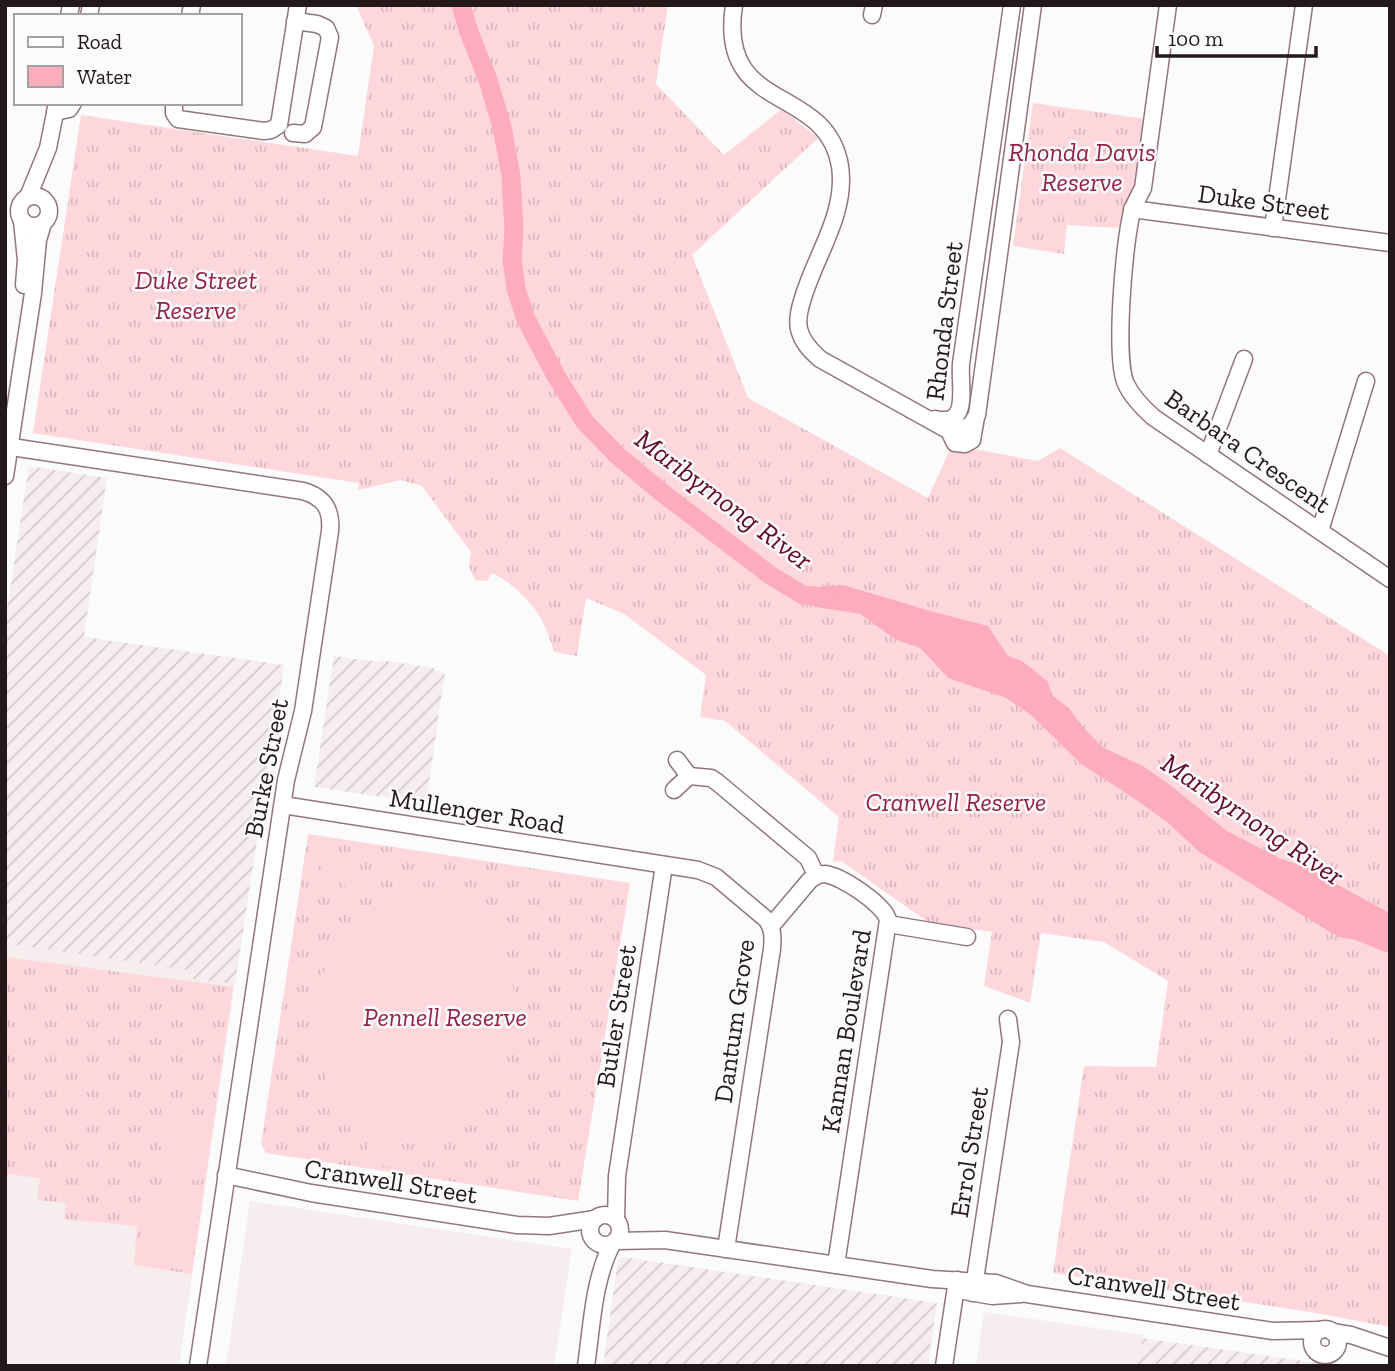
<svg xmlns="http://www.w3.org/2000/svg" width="1395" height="1371" font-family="'Zilla Slab',serif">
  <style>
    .built { fill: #f6edee }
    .industrial { fill: url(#industrial-furrows) }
    .grass { fill: url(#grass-tufts) }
    .pitch { fill: #fed7dd }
    .water { fill: #fcacba }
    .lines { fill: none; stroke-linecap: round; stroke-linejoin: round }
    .river { stroke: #fcacba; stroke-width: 19 }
    .minor-casing { stroke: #92767a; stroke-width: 19 }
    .minor { stroke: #fff; stroke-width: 16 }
    .labels { text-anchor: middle; stroke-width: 5; stroke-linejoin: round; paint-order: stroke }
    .park-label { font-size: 26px; font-style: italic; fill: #932344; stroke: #fbfbfb }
    .street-label { font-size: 26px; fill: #23181a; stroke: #fbfbfb }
    .water-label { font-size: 28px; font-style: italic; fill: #610b28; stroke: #fbfbfb }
  </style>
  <defs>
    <pattern id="industrial-furrows" width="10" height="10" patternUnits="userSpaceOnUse" patternTransform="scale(1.75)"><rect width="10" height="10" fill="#f6edee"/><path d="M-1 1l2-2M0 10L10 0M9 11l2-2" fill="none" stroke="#d3cacc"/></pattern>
    <pattern id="grass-tufts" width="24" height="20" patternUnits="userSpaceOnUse" patternTransform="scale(1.75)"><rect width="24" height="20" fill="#fed7dd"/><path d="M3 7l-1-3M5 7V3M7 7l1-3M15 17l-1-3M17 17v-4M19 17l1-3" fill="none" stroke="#d9b8bd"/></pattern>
  </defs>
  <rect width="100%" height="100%" fill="#fbfbfb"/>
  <!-- built -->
  <g class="built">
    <polygon points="5,822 249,888 179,1366 5,1366"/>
    <polygon points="250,1201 572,1249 554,1366 226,1366"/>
    <polygon points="984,1312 1144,1335 1139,1366 976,1366"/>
  </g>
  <!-- industrial -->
  <g class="industrial">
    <polygon points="29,466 107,478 84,637 284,665 235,984 187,978 188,970 5,943 5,622"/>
    <polygon points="334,656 379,662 380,660 434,668 434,670 445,672 426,803 314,787"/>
    <polygon points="623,1257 937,1303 928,1366 603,1366 618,1260"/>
    <polygon points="1142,1338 1339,1366 1138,1366"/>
  </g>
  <!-- grass -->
  <g class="grass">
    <path d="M356 5H668L656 84 724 155 782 109 818 138 692 255 748 398 928 498 952 445 1038 461 1060 448 1390 656V913L1340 885 1268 867 891 608 815 607 860 614 896 640 920 648 948 678 1006 698 1031 715 1081 764 1136 800 1167 822 1199 852 1338 937 1355 940 1390 954V1327L1310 1312 1053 1273 1084 1066 1156 1067 1168 981 1104 942 1041 933 1030 1003 984 986 992 932 928 922 841 861 833 862 839 817 725 721 700 717 706 675 624 614 586 598 577 656 554 652C545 616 525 590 492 573L487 581 475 580 469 566 471 552 422 486 401 480 358 490 359 483 33 433 81 115 358 156 374 46Z"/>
    <polygon points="1033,103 1147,119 1136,192 1118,228 1067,225 1064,254 1013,246"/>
    <polygon points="308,834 630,883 578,1201 266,1153 261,1144"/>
    <polygon points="5,957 233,987 192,1274 134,1265 137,1226 64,1219 66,1203 37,1200 40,1178 8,1174 5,1186"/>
  </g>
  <!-- pitch -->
  <g class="pitch">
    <polygon points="318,850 359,882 352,892 311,860"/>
    <path d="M418 887C556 883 538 1141 407 1143 381 1143 359 1130 344 1110 287 1039 319 898 418 887Z"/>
    <polygon points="162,1123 209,1130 205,1153 159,1146"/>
    <polygon points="369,1144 415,1151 412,1170 366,1163"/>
    <polygon points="158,1151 205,1158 201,1181 155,1175"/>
    <polygon points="149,1191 201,1199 191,1271 138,1263"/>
  </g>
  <!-- water -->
  <polygon class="water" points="843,585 934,612 988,626 1008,656 1022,661 1047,681 1053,696 1069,708 1082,726 1102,747 1143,766 1170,785 1227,831 1281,859 1304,866 1390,913 1390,954 1355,940 1338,937 1199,852 1167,822 1136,800 1081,764 1031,715 1006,698 948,678 920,648 896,640 860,614 815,607 803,595 823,586"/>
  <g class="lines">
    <!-- river -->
    <polyline class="river" points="461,5 469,32 488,80 502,127 511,176 514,231 512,259 516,289 526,319 556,376 585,422 618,456 660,491 770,575 803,595 826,597"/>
    <defs>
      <g id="minor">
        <path d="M734 5C717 116 826 82 840 166 847 213 816 254 803 298 800 307 797 320 799 329 802 342 811 351 820 359L944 428 956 430 970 426 977 415 1033 5"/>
        <path d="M1168 5 1143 188C1139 196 1134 204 1132 212 1124 241 1114 359 1126 384 1132 397 1142 407 1153 417L1390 579"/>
        <polyline points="872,15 874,5"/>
        <polyline points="69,16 71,5"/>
        <polyline points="89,16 91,5"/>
        <polyline points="190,16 192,5"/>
        <polyline points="174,103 174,113 178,119 264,131 271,130 279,125 298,5"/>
        <polyline points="55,112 69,109 73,103"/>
        <polyline points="293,133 305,134 313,127 330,37 326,28 317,24 295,21"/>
        <circle cx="34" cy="211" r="15"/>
        <polyline points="28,197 48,148 57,103"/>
        <polyline points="1132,209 1390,243"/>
        <polyline points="22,221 26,260 24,285"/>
        <polyline points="1273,228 1304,5"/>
        <path d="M935 419C971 427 959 388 961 364L1012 5"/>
        <polyline points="948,429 955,443 965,444 972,440 976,417"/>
        <path d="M5 446 303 491C324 497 332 509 330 531L303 711 286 780 198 1366"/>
        <polyline points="1208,455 1244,359"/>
        <polyline points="5,476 33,293 38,240 43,223"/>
        <polyline points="1320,531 1366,381"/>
        <polyline points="689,776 711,778 717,782 808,858 816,875"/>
        <polyline points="674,790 689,776 677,760"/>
        <path d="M283 805 698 870 716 877 767 920C773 929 773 938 772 949L726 1249"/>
        <polyline points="888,924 967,937"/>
        <path d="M771 926 810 880C815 876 819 874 825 874 841 876 884 904 888 920L836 1265"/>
        <polyline points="226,1175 311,1193 517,1225 549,1226 595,1219"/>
        <circle cx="605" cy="1230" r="15"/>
        <polyline points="616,1220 617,1176 664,865"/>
        <polyline points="616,1241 665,1240 932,1279 996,1283 1027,1294 1273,1331 1321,1330"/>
        <polyline points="964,1291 992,1296 1021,1294"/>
        <polyline points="973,1293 1011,1042 1008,1019"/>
        <circle cx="1325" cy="1342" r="13"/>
        <polyline points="1332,1332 1351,1335 1390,1348"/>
        <path d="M586 1366C592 1326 593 1281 612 1244"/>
        <polyline points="944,1366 957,1280"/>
      </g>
    </defs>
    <!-- minor casing -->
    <use href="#minor" class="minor-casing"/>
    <!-- minor -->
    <use href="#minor" class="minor"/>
  </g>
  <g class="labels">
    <!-- park labels -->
    <g class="park-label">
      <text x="1082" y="161">Rhonda Davis<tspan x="1082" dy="30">Reserve</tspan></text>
      <text x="196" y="289">Duke Street<tspan x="196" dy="30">Reserve</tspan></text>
      <text x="956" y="811">Cranwell Reserve</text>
      <text x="445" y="1026">Pennell Reserve</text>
    </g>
    <!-- street labels -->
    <g class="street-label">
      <text transform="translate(1264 202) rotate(8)" y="9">Duke Street</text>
      <text transform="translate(944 321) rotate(-83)" y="9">Rhonda Street</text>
      <text transform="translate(1248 451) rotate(35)" y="9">Barbara Crescent</text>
      <text transform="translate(266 768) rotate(-79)" y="9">Burke Street</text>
      <text transform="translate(477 811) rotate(9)" y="9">Mullenger Road</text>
      <text transform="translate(616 1016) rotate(-81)" y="9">Butler Street</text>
      <text transform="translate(734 1021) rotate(-82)" y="9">Dantum Grove</text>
      <text transform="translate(846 1031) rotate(-81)" y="9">Kannan Boulevard</text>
      <text transform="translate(969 1152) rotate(-81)" y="9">Errol Street</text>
      <text transform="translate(391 1181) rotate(9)" y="9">Cranwell Street</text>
      <text transform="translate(1154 1288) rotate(9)" y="9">Cranwell Street</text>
    </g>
    <!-- water labels -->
    <g class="water-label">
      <text transform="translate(724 499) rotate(37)" y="10">Maribyrnong River</text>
      <text transform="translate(1253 819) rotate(34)" y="10">Maribyrnong River</text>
    </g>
  </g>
  <!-- border -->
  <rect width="1395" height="1371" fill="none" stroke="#23181a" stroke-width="14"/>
  <!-- legend -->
  <rect x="14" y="14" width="228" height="91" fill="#fbfbfb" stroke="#a5a0a1" stroke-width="2"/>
  <rect x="28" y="37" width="35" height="10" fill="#ffffff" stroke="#a5a0a1" stroke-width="2"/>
  <text x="77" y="49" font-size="21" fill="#23181a">Road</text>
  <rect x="28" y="66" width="35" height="21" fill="#fcacba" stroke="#a5a0a1" stroke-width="2"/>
  <text x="77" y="84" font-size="21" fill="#23181a">Water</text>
  <!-- scale -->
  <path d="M1157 46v10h159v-10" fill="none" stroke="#23181a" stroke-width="3.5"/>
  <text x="1168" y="46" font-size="21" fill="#23181a" stroke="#fbfbfb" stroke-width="5" paint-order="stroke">100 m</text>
</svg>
